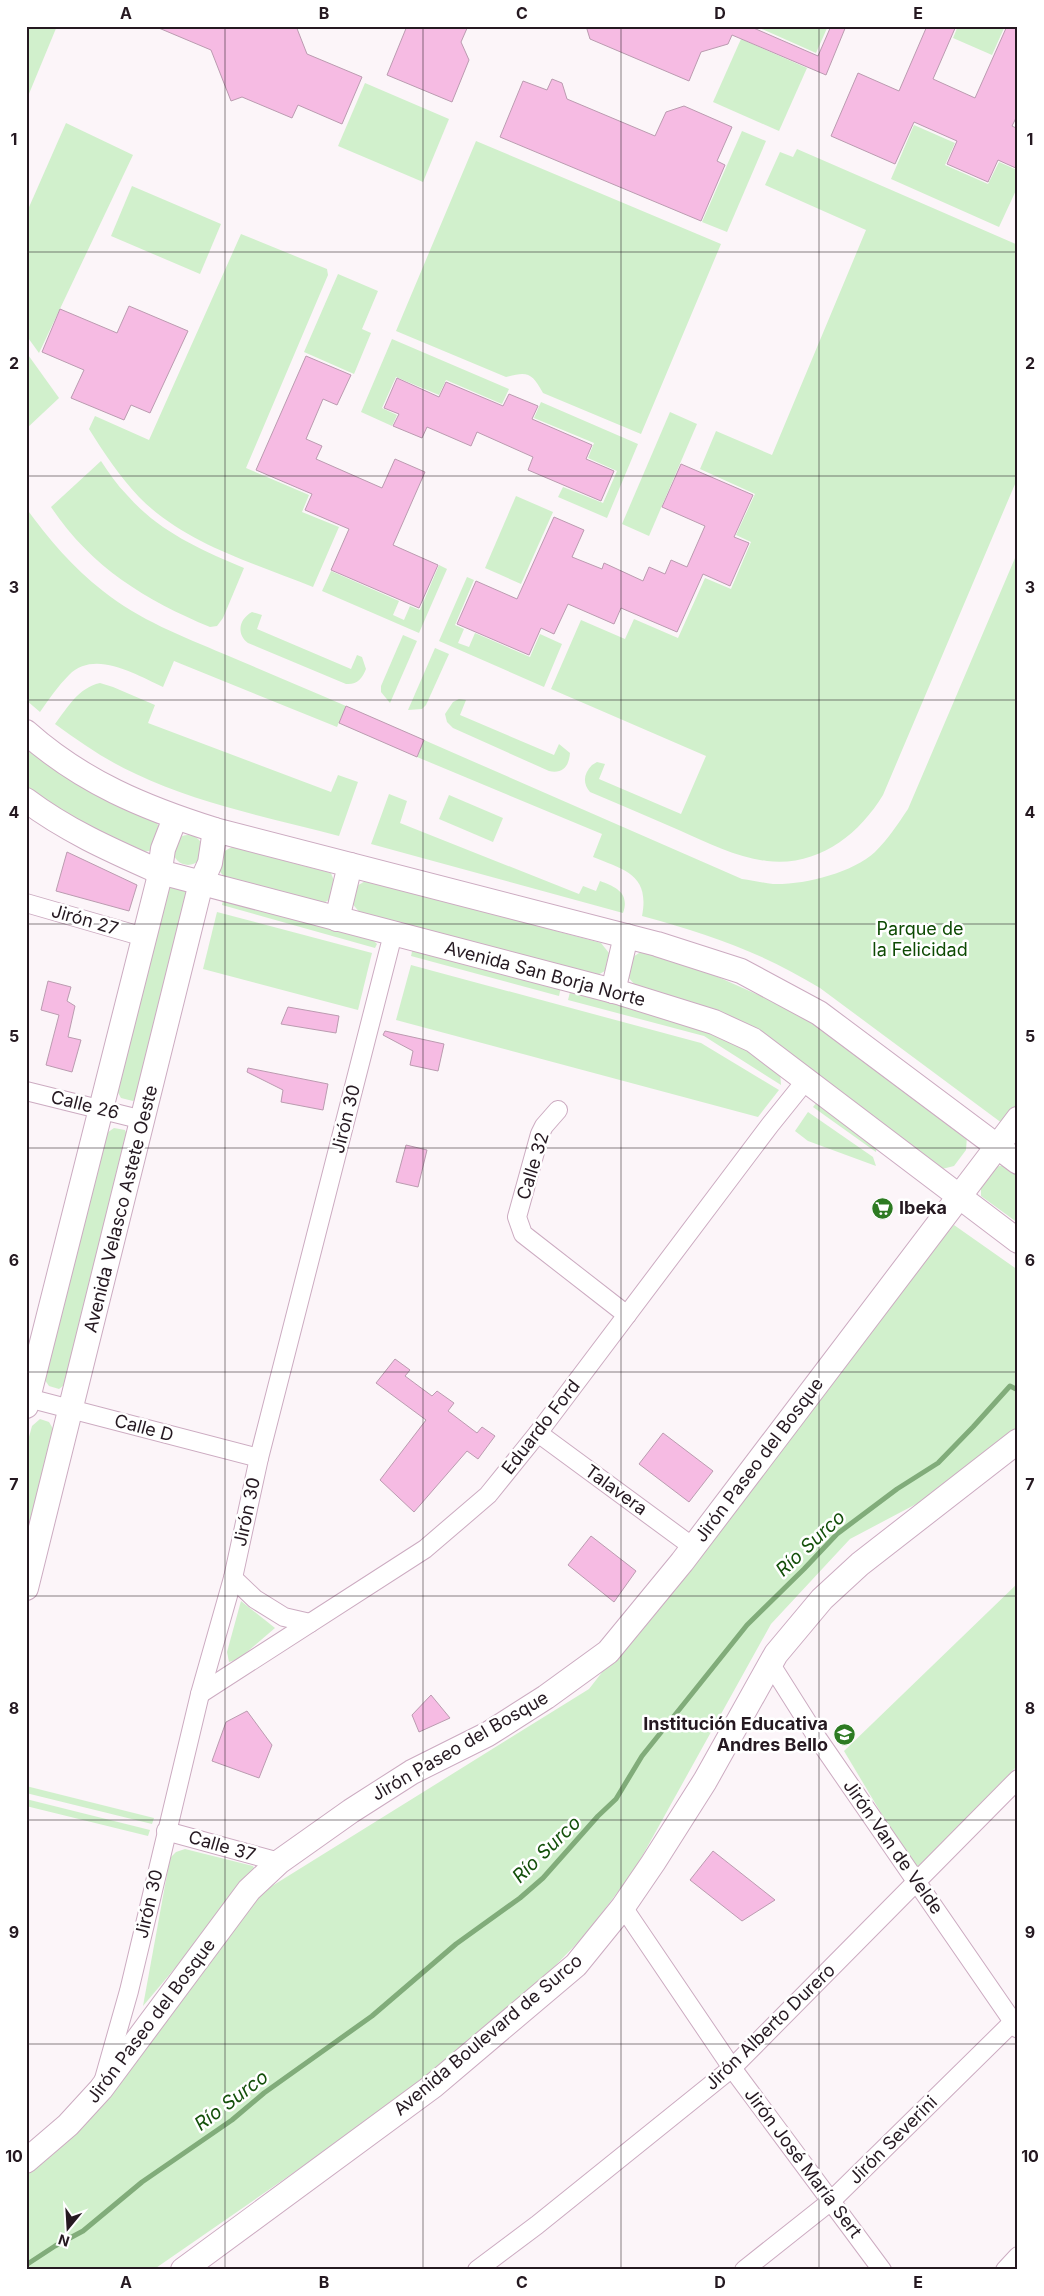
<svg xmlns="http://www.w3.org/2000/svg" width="1044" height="2296" font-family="Inter,sans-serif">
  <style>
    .green { fill: #d1f0cc }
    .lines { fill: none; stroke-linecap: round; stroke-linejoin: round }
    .stream { stroke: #81ac7a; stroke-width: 5 }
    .building { fill: #f6bbe3; stroke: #bb9bb0 }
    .street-casing { stroke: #ccabc1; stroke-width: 20 }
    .secondary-casing { stroke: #ccabc1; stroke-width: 26 }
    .street { stroke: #fff; stroke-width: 18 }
    .secondary { stroke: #fff; stroke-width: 24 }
    .grid { fill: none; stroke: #251921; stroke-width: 1; stroke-opacity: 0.55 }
    .labels { text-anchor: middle; stroke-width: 5; stroke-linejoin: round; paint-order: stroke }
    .street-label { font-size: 18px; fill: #251921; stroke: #fff }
    .park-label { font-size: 18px; fill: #0d4a03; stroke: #fff }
    .poi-label { font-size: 18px; font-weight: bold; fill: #251921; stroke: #fff; text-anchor: start }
    .water-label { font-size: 19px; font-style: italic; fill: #14500b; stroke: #fff }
    .neatline { fill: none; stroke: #251921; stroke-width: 2 }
    .grid-label { font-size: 16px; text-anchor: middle; font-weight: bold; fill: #251921 }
  </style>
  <rect width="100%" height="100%" fill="#fcf5f9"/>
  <!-- green -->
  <g class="green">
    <polygon points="26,26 57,26 26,101"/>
    <polygon points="755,26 828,26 816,53"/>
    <polygon points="958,26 1005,26 992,55 953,38"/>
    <polygon points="741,39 807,68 779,131 713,102"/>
    <polygon points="365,83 449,119 423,182 338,146"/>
    <polygon points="66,123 133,155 39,353 26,335 26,214"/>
    <polygon points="914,125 955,143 945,165 988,184 999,162 1017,170 1018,168 1018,186 999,227 891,179"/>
    <polygon points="742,131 766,141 727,232 702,222"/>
    <path d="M476 141 721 244 641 434 543 393C532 373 528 371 506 377L396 331Z"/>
    <path d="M797 149 1018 245V477L883 795C858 836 817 867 767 861 738 858 708 843 681 831 651 818 621 805 590 792 582 783 584 773 592 765L597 762 605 764 599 779 681 814 706 756 551 689 581 620 625 639 634 619 678 638 705 578 731 589 751 542 736 535 755 494 700 469 716 431 772 455 866 230 765 185 780 152 793 157Z"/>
    <polygon points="132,186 221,224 200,274 111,236"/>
    <path d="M241 234 327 269 328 275 246 468 309 495 302 512 339 527 313 587C254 563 185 544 139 497 120 477 104 453 89 429L95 416 149 440Z"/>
    <polygon points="338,274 378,291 362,329 371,333 354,374 304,352"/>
    <polygon points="392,339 509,389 502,404 446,380 439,395 396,377 382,408 397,415 392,426 361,412"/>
    <polygon points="26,352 59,398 26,429"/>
    <polygon points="541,402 638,444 607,518 558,497 563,487 603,503 617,471 588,458 594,443 534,418"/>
    <polygon points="670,412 697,424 649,536 622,524"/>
    <path d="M101 461C109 473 117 485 127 495 158 531 201 550 244 568L223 618 217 626 210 627C145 600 91 567 51 507Z"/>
    <polygon points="516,496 553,512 521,584 485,568"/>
    <path d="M26 508C48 538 73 568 103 591 139 620 182 636 224 654 264 671 305 688 346 706L337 727 174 661 163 687C136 675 95 649 69 675 58 686 49 699 40 712L26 700Z"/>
    <path d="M1018 551V1135L820 988C761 952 708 934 642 916 650 875 625 870 593 857L602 834 417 757 424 740 742 879C752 880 763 883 773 884 804 885 852 873 875 852 888 839 898 824 908 809Z"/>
    <polygon points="439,565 447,569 419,633 322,591 331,571 399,601 393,615 404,620 410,606 420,610"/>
    <polygon points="467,577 474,580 455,625 464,629 458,643 469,647 475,633 530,657 540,634 562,644 544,687 439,641"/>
    <path d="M252 612 262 615 257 629 351 669 357 655 362 657 366 669C362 679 357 685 346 684L248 643C236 634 239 619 252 612Z"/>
    <polygon points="403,635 417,641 390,703 381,692 381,686"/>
    <polygon points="435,648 449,654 426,705 422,709 408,710"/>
    <path d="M100 683 113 687 155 705 148 723 331 792 338 775 358 782 339 836C271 818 199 804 136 774 107 761 81 743 55 724 68 707 78 688 100 683Z"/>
    <path d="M459 699 466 700 460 715 554 755 559 744 570 753C569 766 563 774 549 771L453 728 447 722 445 714 453 702Z"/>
    <polygon points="26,747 156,820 161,834 154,850 138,853 99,835 26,790"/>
    <path d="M389 794 407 801 400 823 579 894 583 886 596 891 600 881C616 887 630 893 623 913L371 844Z"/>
    <polygon points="449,795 503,818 493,842 439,819"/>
    <circle cx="188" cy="850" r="15"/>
    <polygon points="232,847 331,873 336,886 332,898 322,904 225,878 217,868 221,853"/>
    <polygon points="367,880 601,943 609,953 605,971 594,977 361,914 350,901 355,887"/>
    <polygon points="169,885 188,890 142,1094 133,1101 121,1098 115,1087"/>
    <polygon points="223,900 372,939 377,944 375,948 222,905"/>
    <polygon points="217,912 372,953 358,1010 203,969"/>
    <polygon points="413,947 561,987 559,996 411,956"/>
    <polygon points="642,951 698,968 805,1016 967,1136 966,1150 954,1166 942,1169 785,1050 635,985 627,976 633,957"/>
    <polygon points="411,965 701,1043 779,1090 758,1117 396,1020"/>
    <polygon points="571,988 709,1025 780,1071 781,1085 704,1036 568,1000"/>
    <polygon points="818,1101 877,1145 876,1152 813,1107"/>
    <polygon points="808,1112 873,1157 876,1166 808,1141 795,1131"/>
    <polygon points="114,1128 125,1130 129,1140 68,1382 59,1389 49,1386 42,1376 104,1135"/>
    <polygon points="1004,1165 1018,1174 1018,1223 981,1196 981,1185 995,1167"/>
    <polygon points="954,1225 1018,1270 1018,1430 937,1493 850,1539 771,1624 635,1869 586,1934 522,2000 364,2124 153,2270 26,2270 26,2171 264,1891 589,1689 888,1305"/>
    <polygon points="40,1419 49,1422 55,1432 26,1549 26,1448 32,1426"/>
    <polygon points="1018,1583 1018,1765 917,1873 844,1751"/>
    <polygon points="241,1601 275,1628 239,1659 229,1662 227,1652"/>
    <polygon points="26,1786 154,1818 152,1824 26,1793"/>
    <polygon points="26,1799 150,1830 148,1836 26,1806"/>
    <polygon points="185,1849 253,1866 256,1872 143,2006 170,1858 176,1852"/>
  </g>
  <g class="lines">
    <!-- stream -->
    <polyline class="stream" points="26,2265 55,2246 83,2231 142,2182 232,2120 264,2093 372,2016 456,1944 520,1898 543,1878 598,1816 616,1799 642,1756 747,1625 804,1569 837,1534 897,1489 938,1463 973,1427 1010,1386 1018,1390"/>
  </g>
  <!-- building -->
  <g class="building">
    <polygon points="154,26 296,26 307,54 362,77 342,124 298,105 292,118 242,97 231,101 211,50"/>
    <polygon points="407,26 468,26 461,42 469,60 452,102 387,75"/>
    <polygon points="586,26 749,26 818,56 831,26 846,26 826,75 732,35 728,44 701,52 689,81 590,39"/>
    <polygon points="927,26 956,26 933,79 975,98 1007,26 1018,26 1018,114 1012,126 1018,129 1018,169 998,160 988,182 947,164 957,141 914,122 895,164 831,136 858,73 899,91"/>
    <polygon points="552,79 562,83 567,99 655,136 666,112 684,106 732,127 717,161 725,165 701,221 500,137 523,81 547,90"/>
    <polygon points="129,306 188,331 150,413 131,405 124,420 71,398 84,370 42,352 60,309 117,333"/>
    <polygon points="306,356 351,375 337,405 323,399 306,439 322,446 316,459 382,488 395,459 425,472 393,545 438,565 419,608 331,570 349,529 305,510 312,494 256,470"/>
    <polygon points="397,378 439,397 446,382 503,406 509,394 538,406 532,419 592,445 586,459 614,471 601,501 528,470 533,457 477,432 471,446 427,427 422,438 393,426 399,414 384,408"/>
    <polygon points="681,464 753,495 734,537 749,543 730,586 703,574 677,632 621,608 614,624 568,604 554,634 541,628 529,655 457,624 476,581 517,599 554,517 584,530 572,557 602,569 604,563 643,581 649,567 665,574 671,560 687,567 705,526 662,507"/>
    <polygon points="346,706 424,740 417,757 339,723"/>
    <polygon points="67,852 137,885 129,911 56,891"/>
    <polygon points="48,981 71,987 67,1001 75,1006 68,1037 81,1040 72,1072 46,1065 59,1015 41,1010"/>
    <polygon points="288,1007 339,1016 336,1033 281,1024"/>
    <polygon points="385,1031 444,1044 438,1071 410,1065 413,1051 383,1035"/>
    <polygon points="248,1068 328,1084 323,1110 281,1102 283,1090 247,1072"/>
    <polygon points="406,1145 427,1150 418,1187 396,1182"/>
    <polygon points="395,1359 410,1370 405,1376 432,1396 437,1391 454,1403 448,1411 477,1433 482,1427 495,1436 478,1459 467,1451 414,1512 380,1480 426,1420 376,1383"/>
    <polygon points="663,1433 713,1471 689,1502 639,1464"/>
    <polygon points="591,1536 636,1571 614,1602 568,1565"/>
    <polygon points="431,1695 450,1718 419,1732 412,1715"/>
    <polygon points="247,1711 272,1745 259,1778 212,1761 226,1722"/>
    <polygon points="713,1851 775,1900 742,1921 690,1880"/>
  </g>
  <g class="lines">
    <defs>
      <g id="street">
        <polyline points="26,903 144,937"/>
        <polyline points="26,1091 143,1120"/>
        <polyline points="558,1110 544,1126 540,1134 517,1217 523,1234 627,1315"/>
        <polyline points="28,1398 259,1458"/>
        <polyline points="538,1433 693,1547"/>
        <polyline points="233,1578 255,1599 284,1617 310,1623"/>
        <polyline points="770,1663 818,1739 1018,2029"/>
        <polyline points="200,1694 425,1549 488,1495 538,1433 770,1125 807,1079"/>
        <polyline points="166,1831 279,1862"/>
        <polyline points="623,1907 732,2068 882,2270"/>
        <polyline points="104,2079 129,1991 200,1694 233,1578 259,1458 393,934"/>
        <polyline points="477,2270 537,2225 732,2068 1018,1779"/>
        <polyline points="744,2270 831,2201 1013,2022"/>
        <polyline points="1005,2270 1018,2256"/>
      </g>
      <g id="secondary">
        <path d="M26 732C82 782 145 808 215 830L657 944 741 971 819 1013 1018 1162"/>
        <path d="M26 800C67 831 113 851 160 872L621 993 714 1022 753 1040 1018 1241"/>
        <polyline points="337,919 350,865"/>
        <polyline points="613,991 626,936"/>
        <polyline points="26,1406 158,883 163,849 175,818"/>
        <polyline points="26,1588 201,883 210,863 215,830"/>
        <polyline points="26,2161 68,2125 101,2089 249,1890 279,1862 351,1811 412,1772 488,1734 546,1697 608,1652 682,1562 1018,1119"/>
        <polyline points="183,2270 433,2086 576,1965 623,1907 653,1863 705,1781 776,1654 822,1599 860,1564 1018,1441"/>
      </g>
    </defs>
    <!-- street casing -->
    <use href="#street" class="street-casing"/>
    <!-- secondary casing -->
    <use href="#secondary" class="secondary-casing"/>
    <!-- street -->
    <use href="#street" class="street"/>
    <!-- secondary -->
    <use href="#secondary" class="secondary"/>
  </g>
  <!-- grid -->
  <path class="grid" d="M225 26V2270M423 26V2270M621 26V2270M819 26V2270M26 252H1018M26 476H1018M26 700H1018M26 924H1018M26 1148H1018M26 1372H1018M26 1596H1018M26 1820H1018M26 2044H1018"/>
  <!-- icons -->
  <defs>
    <symbol id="supermarket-disc" viewBox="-11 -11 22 22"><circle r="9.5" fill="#2d7a22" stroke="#fff"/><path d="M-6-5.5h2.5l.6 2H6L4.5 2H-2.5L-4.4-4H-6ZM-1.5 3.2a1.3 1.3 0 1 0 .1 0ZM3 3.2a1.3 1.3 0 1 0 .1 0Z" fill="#fff"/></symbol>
    <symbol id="school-disc" viewBox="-11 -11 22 22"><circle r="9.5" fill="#2d7a22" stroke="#fff"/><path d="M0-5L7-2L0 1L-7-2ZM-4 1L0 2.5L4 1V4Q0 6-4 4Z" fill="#fff"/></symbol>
  </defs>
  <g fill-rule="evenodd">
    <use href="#supermarket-disc" x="870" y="1196" width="25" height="25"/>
    <use href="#school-disc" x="832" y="1722" width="25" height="25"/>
  </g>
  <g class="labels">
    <!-- street labels -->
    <g class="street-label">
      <text transform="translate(85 920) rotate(16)" y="6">Jirón 27</text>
      <text transform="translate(545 974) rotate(15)" y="6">Avenida San Borja Norte</text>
      <text transform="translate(85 1105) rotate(14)" y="6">Calle 26</text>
      <text transform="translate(346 1119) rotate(-76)" y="6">Jirón 30</text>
      <text transform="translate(533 1166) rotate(-73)" y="6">Calle 32</text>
      <text transform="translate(121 1209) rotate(-76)" y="6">Avenida Velasco Astete Oeste</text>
      <text transform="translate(541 1427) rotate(-52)" y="6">Eduardo Ford</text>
      <text transform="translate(144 1428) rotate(15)" y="6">Calle D</text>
      <text transform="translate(759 1460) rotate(-53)" y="6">Jirón Paseo del Bosque</text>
      <text transform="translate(616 1490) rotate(36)" y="6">Talavera</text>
      <text transform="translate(247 1512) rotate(-78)" y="6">Jirón 30</text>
      <text transform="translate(460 1746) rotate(-30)" y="6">Jirón Paseo del Bosque</text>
      <text transform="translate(222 1846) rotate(16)" y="6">Calle 37</text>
      <text transform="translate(893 1847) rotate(55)" y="6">Jirón Van de Velde</text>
      <text transform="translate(149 1904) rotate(-77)" y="6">Jirón 30</text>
      <text transform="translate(151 2021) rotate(-53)" y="6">Jirón Paseo del Bosque</text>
      <text transform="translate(770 2027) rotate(-44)" y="6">Jirón Alberto Durero</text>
      <text transform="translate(488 2035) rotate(-40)" y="6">Avenida Boulevard de Surco</text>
      <text transform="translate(893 2140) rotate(-45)" y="6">Jirón Severini</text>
      <text transform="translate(803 2163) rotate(53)" y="6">Jirón José María Sert</text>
    </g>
    <!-- park labels -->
    <g class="park-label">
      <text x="920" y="935">Parque de<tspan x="920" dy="21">la Felicidad</tspan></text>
    </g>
    <!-- poi labels -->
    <g class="poi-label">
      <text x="899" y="1214">Ibeka</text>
      <text x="828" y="1730" text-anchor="end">Institución Educativa<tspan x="828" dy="21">Andres Bello</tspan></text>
    </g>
    <!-- water labels -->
    <g class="water-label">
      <text transform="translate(810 1543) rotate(-43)" y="7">Río Surco</text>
      <text transform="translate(546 1849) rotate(-44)" y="7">Río Surco</text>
      <text transform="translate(231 2100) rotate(-37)" y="7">Río Surco</text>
    </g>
  </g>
  <!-- border -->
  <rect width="1044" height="2296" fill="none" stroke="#ffffff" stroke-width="55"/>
  <!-- north arrow -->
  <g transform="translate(68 2228) rotate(198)" stroke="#ffffff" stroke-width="4" paint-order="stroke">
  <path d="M0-4L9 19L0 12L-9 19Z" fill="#251921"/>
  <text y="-8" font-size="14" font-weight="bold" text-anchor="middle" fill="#251921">N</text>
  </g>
  <rect x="28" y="28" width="988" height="2240" class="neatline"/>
  <g class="grid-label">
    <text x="126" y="19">A</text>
    <text x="324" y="19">B</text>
    <text x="522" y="19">C</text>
    <text x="720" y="19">D</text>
    <text x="918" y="19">E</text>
    <text x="14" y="145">1</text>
    <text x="1030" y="145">1</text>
    <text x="14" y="369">2</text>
    <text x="1030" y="369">2</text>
    <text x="14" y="593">3</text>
    <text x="1030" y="593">3</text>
    <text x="14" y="818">4</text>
    <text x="1030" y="818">4</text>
    <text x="14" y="1042">5</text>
    <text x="1030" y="1042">5</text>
    <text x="14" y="1266">6</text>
    <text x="1030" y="1266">6</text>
    <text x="14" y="1490">7</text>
    <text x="1030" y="1490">7</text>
    <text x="14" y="1714">8</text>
    <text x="1030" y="1714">8</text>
    <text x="14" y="1938">9</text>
    <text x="1030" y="1938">9</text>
    <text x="14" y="2162">10</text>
    <text x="1030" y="2162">10</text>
    <text x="126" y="2288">A</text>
    <text x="324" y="2288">B</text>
    <text x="522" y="2288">C</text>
    <text x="720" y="2288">D</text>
    <text x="918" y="2288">E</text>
  </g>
</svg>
